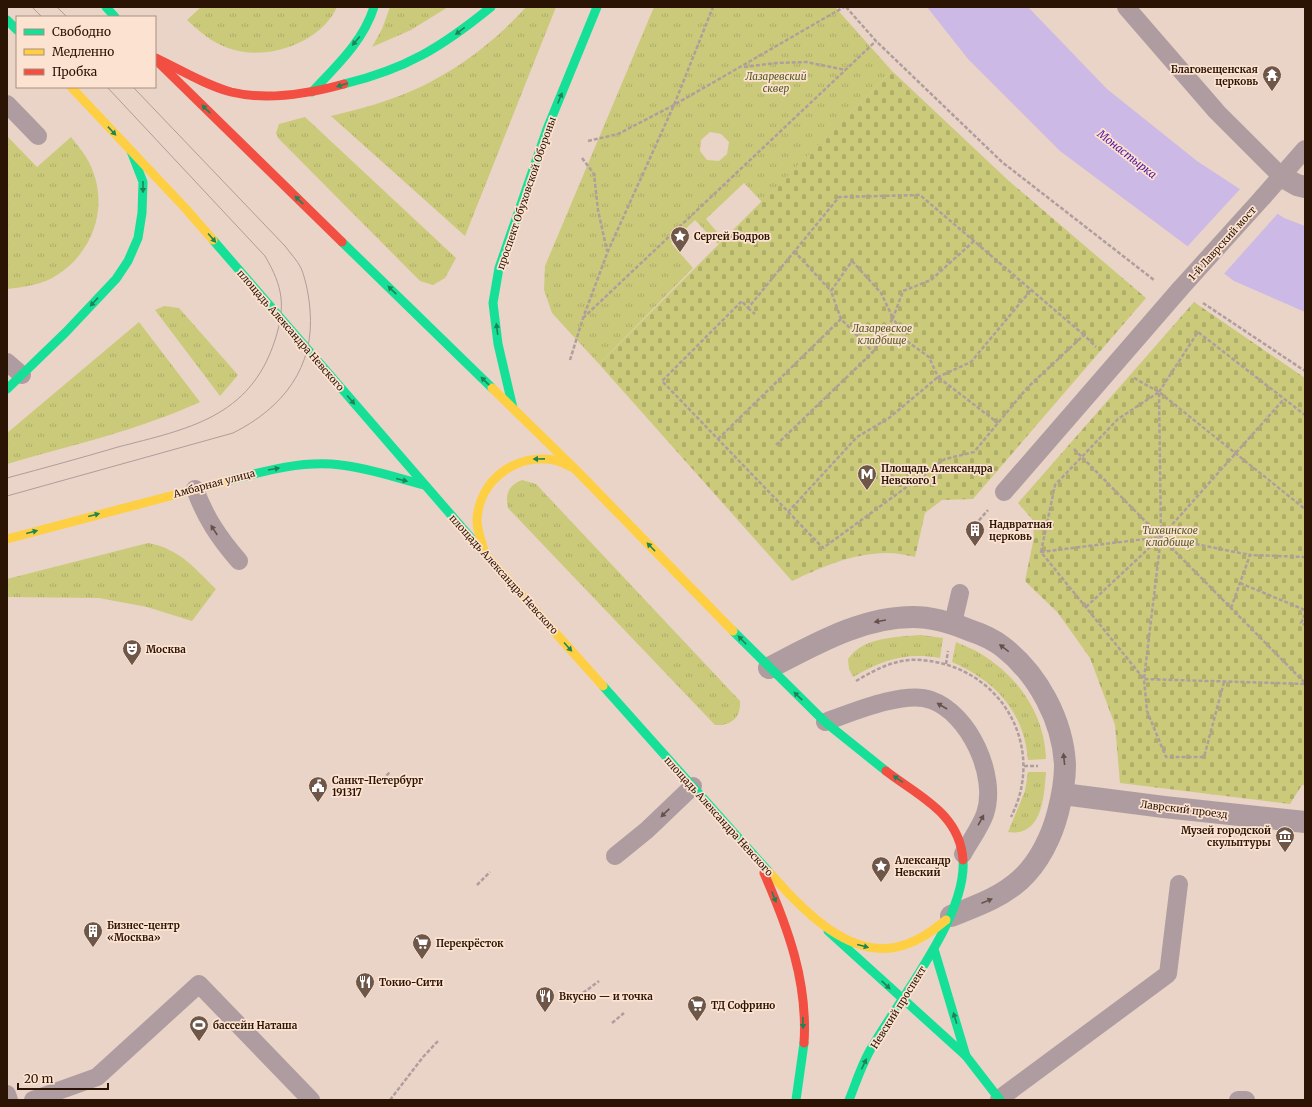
<svg xmlns="http://www.w3.org/2000/svg" width="1312" height="1107" font-family="Merriweather,serif">
  <style>
    .grass { fill: url(#grass-tufts); fill-rule: evenodd }
    .cemetery { fill: url(#cemetery-stones) }
    .water { fill: #ccb9e6 }
    .pier { fill: #e9d4c7 }
    .lines { fill: none; stroke-linecap: round; stroke-linejoin: round }
    .path { stroke: #af9e9d; stroke-width: 2.5; stroke-dasharray: 4 2; stroke-linecap: butt }
    .lane { stroke: #af9ca0; stroke-width: 18 }
    .street { stroke: #af9ca0; stroke-width: 22 }
    .fast { stroke: #16e098; stroke-width: 9 }
    .slow { stroke: #ffcf43; stroke-width: 9 }
    .jam { stroke: #f24e42; stroke-width: 9 }
    .tram { stroke: #ae9d9a; stroke-width: 1 }
    .lane-bridge { stroke: #af9ca0; stroke-width: 18 }
    .oneway { fill: #1f8455 }
    .oneway2 { fill: #66514a }
    .labels { text-anchor: middle; stroke-width: 3.5; stroke-linejoin: round; paint-order: stroke }
    .poi-label { font-size: 10px; font-weight: bold; fill: #2b1404; stroke: #fce2d0; text-anchor: start }
    .park-label { font-size: 10px; font-style: italic; fill: #515820; stroke: #fce2d0 }
    .street-label { font-size: 10px; fill: #2b1404; stroke: #fce2d0 }
    .water-label { font-size: 11px; font-style: italic; fill: #52159e; stroke: #fce2d0 }
  </style>
  <defs>
    <pattern id="grass-tufts" width="24" height="20" patternUnits="userSpaceOnUse"><rect width="24" height="20" fill="#cbca7b"/><path d="M3 7l-1-3M5 7V3M7 7l1-3M15 17l-1-3M17 17v-4M19 17l1-3" fill="none" stroke="#aead69"/></pattern>
    <pattern id="cemetery-stones" width="16" height="16" patternUnits="userSpaceOnUse"><rect width="16" height="16" fill="#cbca7b"/><path d="M2 7V4a2 2 0 0 1 4 0v3zM10 15v-3a2 2 0 0 1 4 0v3z" fill="#aead69"/></pattern>
  </defs>
  <rect width="100%" height="100%" fill="#e9d4c7"/>
  <!-- grass -->
  <g class="grass">
    <path d="M201 7H337C320 44 265 62 228 48 211 42 200 32 187 20Z"/>
    <polygon points="390,7 448,7 411,30 372,47 382,29"/>
    <path d="M526 7H556L465 236 331 116C350 111 369 107 388 100 441 82 488 49 526 7Z"/>
    <path d="M654 7H835L892 71 762 202 744 183 706 219 723 239 718 244 695 220 671 243 693 268 599 364 552 313 544 290 545 266ZM710 132 721 134 729 142 727 154 719 161 707 160 700 151 701 140Z"/>
    <polygon points="305,117 456,258 445,278 433,285 420,281 278,138 276,133 279,124"/>
    <path d="M7 136 37 167 71 137C76 144 82 150 86 157 111 198 97 250 57 275 42 285 24 287 7 289Z"/>
    <polygon points="164,306 179,308 238,375 220,396 155,310"/>
    <path d="M139 322 200 402C139 430 72 445 7 464V433Z"/>
    <path d="M522 480 536 484 740 701C741 718 731 726 715 725L508 508C505 494 508 486 522 480Z"/>
    <path d="M148 543C180 549 193 567 216 589L192 621 147 607 99 598 7 597V579Z"/>
    <path d="M921 635 943 638 940 658C905 652 883 660 853 677L849 669 848 659C863 637 896 637 921 635Z"/>
    <path d="M956 642C964 646 974 649 981 654 1018 676 1045 715 1046 759L1028 760C1024 711 995 681 952 662Z"/>
    <path d="M1028 772H1046C1044 798 1042 837 1008 832L1025 791Z"/>
  </g>
  <!-- cemetery -->
  <g class="cemetery">
    <path d="M892 71 1010 182 1146 298 973 499 942 500 925 513 915 557C906 555 896 553 887 553 853 553 822 567 792 581L599 364Z"/>
    <polygon points="1194,302 1305,378 1305,785 1302,785 1290,804 1120,783 1115,725 1090,658 1058,613 1025,581 1034,537 1032,519 1018,503"/>
  </g>
  <!-- water -->
  <polygon class="water" points="927,7 1028,7 1107,89 1197,161 1284,218 1305,226 1305,312 1234,281 1060,151 968,59"/>
  <!-- pier -->
  <polygon class="pier" points="1241,188 1279,212 1223,275 1186,248"/>
  <g class="lines">
    <!-- path -->
    <g class="path">
      <polyline points="846,7 876,41 1002,162 1154,280"/>
      <polyline points="744,67 776,63 806,62 846,70"/>
      <polyline points="588,141 618,134 674,105 844,7"/>
      <polyline points="582,158 594,174 598,210 607,251"/>
      <polyline points="974,241 931,280 903,291 893,318 908,342 929,357 938,377 971,362 1031,290"/>
      <polyline points="794,251 831,291"/>
      <polygon points="852,261 881,293 893,318 873,352 841,319 831,291"/>
      <polyline points="1203,303 1305,371"/>
      <polyline points="748,308 755,314"/>
      <polyline points="583,318 876,41"/>
      <polyline points="1084,335 920,195 839,197 748,308 742,301 662,381 823,548 945,459 974,452 1027,388 1084,335 1096,347"/>
      <polyline points="570,360 583,318 608,251 674,105 713,7"/>
      <polyline points="1134,378 1159,392 1305,509"/>
      <polyline points="1159,392 1198,332 1305,415"/>
      <polyline points="718,439 841,319"/>
      <polyline points="776,445 873,352"/>
      <polyline points="1074,449 1305,683"/>
      <polyline points="788,512 857,437 889,418 938,377 998,423"/>
      <polyline points="975,525 988,510"/>
      <polyline points="1041,552 1055,485 1118,419 1159,392 1161,537 1144,679 1041,552 1161,537 1284,399"/>
      <polyline points="1240,583 1305,610"/>
      <polyline points="1086,607 1161,537 1250,555"/>
      <polyline points="1231,608 1250,555 1305,557"/>
      <polyline points="1305,614 1301,623 1305,625"/>
      <polyline points="946,664 948,651"/>
      <path d="M856 681C876 669 897 658 921 660 1001 666 1047 746 1011 817"/>
      <polyline points="1224,682 1204,757 1166,757 1147,711 1144,679 1305,684"/>
      <polyline points="1024,766 1038,766"/>
      <polyline points="378,784 390,772"/>
      <polyline points="477,885 490,872"/>
      <polyline points="583,993 599,981"/>
      <polyline points="612,1023 624,1013"/>
      <polyline points="390,1100 423,1057 438,1041"/>
    </g>
    <!-- lane -->
    <g class="lane">
      <polyline points="1126,7 1217,112 1281,176"/>
      <polyline points="7,104 38,136"/>
      <polyline points="1263,197 1305,149"/>
      <polyline points="7,362 22,375"/>
      <path d="M195 489C205 517 219 538 239 561"/>
      <polyline points="1004,492 1180,289"/>
      <polyline points="953,623 960,593"/>
      <path d="M825 722C851 713 904 690 931 700 969 713 998 776 985 814 980 828 970 841 963 854"/>
      <polyline points="615,856 647,830 693,786"/>
      <polyline points="7,1094 9,1100"/>
      <polyline points="999,1099 1168,974 1179,884"/>
      <polyline points="33,1100 97,1077 199,984 311,1100"/>
      <polyline points="1238,1100 1246,1100"/>
    </g>
    <!-- street -->
    <g class="street">
      <polyline points="1281,176 1297,185 1305,187"/>
      <path d="M769 668C814 645 861 617 913 617 931 617 952 623 969 630 981 634 993 639 1003 647 1038 674 1063 721 1065 765 1065 781 1062 797 1058 812 1052 836 1039 863 1020 880 1000 898 976 906 951 916"/>
      <polyline points="1063,794 1164,807 1305,822"/>
    </g>
    <!-- fast -->
    <g class="fast">
      <polyline points="106,7 115,17"/>
      <polyline points="7,20 17,30"/>
      <path d="M344 84C406 69 442 47 491 7"/>
      <path d="M312 92C336 66 363 42 374 7"/>
      <polyline points="213,240 484,553"/>
      <polyline points="342,242 492,388"/>
      <polyline points="7,389 66,332 116,279 128,261 138,238 142,213 143,182 131,151"/>
      <polyline points="513,408 498,344 493,303 499,268 547,129 597,7"/>
      <path d="M227 481C264 471 303 460 341 465 369 468 397 478 424 485"/>
      <polyline points="733,631 825,722 886,771"/>
      <polyline points="603,686 769,872"/>
      <polyline points="828,931 966,1056 1000,1100"/>
      <polyline points="934,949 966,1056"/>
      <polyline points="796,1100 804,1043"/>
      <path d="M849 1100C856 1083 862 1063 872 1047 900 998 967 916 963 860"/>
    </g>
    <!-- slow -->
    <g class="slow">
      <polyline points="71,87 186,209 213,240"/>
      <polyline points="492,388 576,470 733,631"/>
      <polyline points="7,539 227,481"/>
      <path d="M484 550C481 540 477 530 477 520 479 480 516 453 554 460 560 461 565 464 571 467"/>
      <polyline points="484,553 603,686"/>
      <path d="M769 872C801 908 852 965 907 944 922 939 934 930 946 920"/>
    </g>
    <!-- jam -->
    <g class="jam">
      <path d="M156 58C181 70 205 85 231 92 268 101 308 94 344 84"/>
      <polyline points="155,59 342,242"/>
      <path d="M886 771C918 796 960 813 963 860"/>
      <path d="M764 873C788 928 808 982 804 1043"/>
    </g>
    <!-- tram -->
    <g class="tram">
      <polyline points="32,7 42,17"/>
      <polyline points="57,7 67,17"/>
      <path d="M7 478C44 468 81 458 118 447 187 429 250 418 275 340 286 306 283 287 265 256L107 87"/>
      <path d="M7 496 233 433C283 408 315 367 310 310 309 297 306 280 301 268 297 260 290 253 285 246L133 87"/>
    </g>
    <!-- lane-bridge -->
    <polyline class="lane-bridge" points="1180,289 1263,197"/>
  </g>
  <!-- one-way arrows -->
  <defs><path id="oneway-solid" d="M-6-.8H1V-3.2L6.5 0L1 3.2V.8H-6Z"/></defs>
  <g class="oneway">
    <use href="#oneway-solid" transform="translate(460 31) rotate(142)"/>
    <use href="#oneway-solid" transform="translate(356 41) rotate(130)"/>
    <use href="#oneway-solid" transform="translate(342 85) rotate(163)"/>
    <use href="#oneway-solid" transform="translate(560 98) rotate(-68)"/>
    <use href="#oneway-solid" transform="translate(206 109) rotate(-136)"/>
    <use href="#oneway-solid" transform="translate(112 131) rotate(47)"/>
    <use href="#oneway-solid" transform="translate(143 187) rotate(90)"/>
    <use href="#oneway-solid" transform="translate(299 200) rotate(-136)"/>
    <use href="#oneway-solid" transform="translate(212 238) rotate(49)"/>
    <use href="#oneway-solid" transform="translate(392 290) rotate(-136)"/>
    <use href="#oneway-solid" transform="translate(94 302) rotate(133)"/>
    <use href="#oneway-solid" transform="translate(497 329) rotate(-97)"/>
    <use href="#oneway-solid" transform="translate(485 381) rotate(-136)"/>
    <use href="#oneway-solid" transform="translate(351 400) rotate(49)"/>
    <use href="#oneway-solid" transform="translate(539 459) rotate(179)"/>
    <use href="#oneway-solid" transform="translate(274 469) rotate(-10)"/>
    <use href="#oneway-solid" transform="translate(402 480) rotate(14)"/>
    <use href="#oneway-solid" transform="translate(94 515) rotate(-15)"/>
    <use href="#oneway-solid" transform="translate(32 532) rotate(-15)"/>
    <use href="#oneway-solid" transform="translate(651 547) rotate(-134)"/>
    <use href="#oneway-solid" transform="translate(742 640) rotate(-134)"/>
    <use href="#oneway-solid" transform="translate(568 647) rotate(48)"/>
    <use href="#oneway-solid" transform="translate(798 696) rotate(-136)"/>
    <use href="#oneway-solid" transform="translate(898 779) rotate(-145)"/>
    <use href="#oneway-solid" transform="translate(774 897) rotate(68)"/>
    <use href="#oneway-solid" transform="translate(863 946) rotate(15)"/>
    <use href="#oneway-solid" transform="translate(886 985) rotate(43)"/>
    <use href="#oneway-solid" transform="translate(955 1018) rotate(-107)"/>
    <use href="#oneway-solid" transform="translate(803 1023) rotate(88)"/>
    <use href="#oneway-solid" transform="translate(864 1064) rotate(-65)"/>
  </g>
  <g class="oneway2">
    <use href="#oneway-solid" transform="translate(214 530) rotate(-123)"/>
    <use href="#oneway-solid" transform="translate(880 621) rotate(170)"/>
    <use href="#oneway-solid" transform="translate(1004 648) rotate(-142)"/>
    <use href="#oneway-solid" transform="translate(942 706) rotate(-150)"/>
    <use href="#oneway-solid" transform="translate(1064 759) rotate(-96)"/>
    <use href="#oneway-solid" transform="translate(665 813) rotate(136)"/>
    <use href="#oneway-solid" transform="translate(981 820) rotate(-61)"/>
    <use href="#oneway-solid" transform="translate(987 901) rotate(-22)"/>
  </g>
  <!-- icons -->
  <defs>
    <symbol id="temple-pin" viewBox="-11 -11 22 30"><path d="M0 17L-7.5 6A9.5 9.5 0 1 1 7.5 6Z" fill="#6e5748" stroke="#fce2d0"/><path d="M0-6L5-2H3V0L6.5 2.5H4V6H1.5V3h-3V6H-4V2.5H-6.5L-3 0V-2H-5Z" fill="#fff"/></symbol>
    <symbol id="sight-pin" viewBox="-11 -11 22 30"><path d="M0 17L-7.5 6A9.5 9.5 0 1 1 7.5 6Z" fill="#6e5748" stroke="#fce2d0"/><path d="M0-6L1.8-2.2L6-1.7L2.9 1.2L3.7 5.4L0 3.3L-3.7 5.4L-2.9 1.2L-6-1.7L-1.8-2.2Z" fill="#fff"/></symbol>
    <symbol id="metro-pin" viewBox="-11 -11 22 30"><path d="M0 17L-7.5 6A9.5 9.5 0 1 1 7.5 6Z" fill="#6e5748" stroke="#fce2d0"/><path d="M-5.5 5V-5H-3L0 0L3-5H5.5V5H3V-.5L0 4L-3-.5V5Z" fill="#fff"/></symbol>
    <symbol id="building-pin" viewBox="-11 -11 22 30"><path d="M0 17L-7.5 6A9.5 9.5 0 1 1 7.5 6Z" fill="#6e5748" stroke="#fce2d0"/><path d="M-4-6H4V6H1V3H-1V6H-4ZM-2.5-4.3h1.7v1.8h-1.7ZM.8-4.3h1.7v1.8H.8ZM-2.5-1h1.7V.8h-1.7ZM.8-1h1.7V.8H.8Z" fill="#fff"/></symbol>
    <symbol id="theatre-pin" viewBox="-11 -11 22 30"><path d="M0 17L-7.5 6A9.5 9.5 0 1 1 7.5 6Z" fill="#6e5748" stroke="#fce2d0"/><path d="M-5-5.5Q0-4 5-5.5V0Q5 5 0 6Q-5 5-5 0ZM-3.3-2.5H-1v1.5H-3.3ZM1-2.5H3.3v1.5H1ZM-2.8 1Q0 5.5 2.8 1Z" fill="#fff"/></symbol>
    <symbol id="civic-pin" viewBox="-11 -11 22 30"><path d="M0 17L-7.5 6A9.5 9.5 0 1 1 7.5 6Z" fill="#6e5748" stroke="#fce2d0"/><path d="M-.6-6.5H3V-4.5H.6V-3L4-1V1h2V6H-6V1h2V-1L-.6-3ZM-1.2 2.5V6h2.4V2.5Z" fill="#fff"/></symbol>
    <symbol id="museum-pin" viewBox="-11 -11 22 30"><path d="M0 17L-7.5 6A9.5 9.5 0 1 1 7.5 6Z" fill="#6e5748" stroke="#fce2d0"/><path d="M0-6L6-3V-2H-6V-3ZM-5-1h2V3h-2ZM-1-1h2V3h-2ZM3-1h2V3H3ZM-6 4H6V6H-6Z" fill="#fff"/></symbol>
    <symbol id="supermarket-pin" viewBox="-11 -11 22 30"><path d="M0 17L-7.5 6A9.5 9.5 0 1 1 7.5 6Z" fill="#6e5748" stroke="#fce2d0"/><path d="M-6-5.5h2.5l.6 2H6L4.5 2H-2.5L-4.4-4H-6ZM-1.5 3.2a1.3 1.3 0 1 0 .1 0ZM3 3.2a1.3 1.3 0 1 0 .1 0Z" fill="#fff"/></symbol>
    <symbol id="restaurant-pin" viewBox="-11 -11 22 30"><path d="M0 17L-7.5 6A9.5 9.5 0 1 1 7.5 6Z" fill="#6e5748" stroke="#fce2d0"/><path d="M-5-6h1v4h1v-4h1v4h1v-4h1v5L-1.5 .5V6h-2V.5L-5-1ZM5-6V6H3V1.5H1.5Q1.5-4 5-6Z" fill="#fff"/></symbol>
    <symbol id="stadium-pin" viewBox="-11 -11 22 30"><path d="M0 17L-7.5 6A9.5 9.5 0 1 1 7.5 6Z" fill="#6e5748" stroke="#fce2d0"/><path d="M0-5a6.5 5 0 1 0 0 10a6.5 5 0 1 0 0-10ZM-3.5-1.8h7v3.6h-7Z" fill="#fff"/></symbol>
  </defs>
  <g fill-rule="evenodd">
    <use href="#temple-pin" x="1261" y="64" width="22" height="30"/>
    <use href="#sight-pin" x="669" y="225" width="22" height="30"/>
    <use href="#metro-pin" x="856" y="463" width="22" height="30"/>
    <use href="#building-pin" x="964" y="519" width="22" height="30"/>
    <use href="#theatre-pin" x="121" y="638" width="22" height="30"/>
    <use href="#civic-pin" x="307" y="775" width="22" height="30"/>
    <use href="#museum-pin" x="1274" y="825" width="22" height="30"/>
    <use href="#sight-pin" x="870" y="855" width="22" height="30"/>
    <use href="#building-pin" x="82" y="920" width="22" height="30"/>
    <use href="#supermarket-pin" x="411" y="932" width="22" height="30"/>
    <use href="#restaurant-pin" x="354" y="971" width="22" height="30"/>
    <use href="#restaurant-pin" x="534" y="985" width="22" height="30"/>
    <use href="#supermarket-pin" x="686" y="994" width="22" height="30"/>
    <use href="#stadium-pin" x="188" y="1014" width="22" height="30"/>
  </g>
  <g class="labels">
    <!-- poi labels -->
    <g class="poi-label">
      <text x="1258" y="73" text-anchor="end">Благовещенская<tspan x="1258" dy="12">церковь</tspan></text>
      <text x="694" y="240">Сергей Бодров</text>
      <text x="881" y="472">Площадь Александра<tspan x="881" dy="12">Невского 1</tspan></text>
      <text x="989" y="528">Надвратная<tspan x="989" dy="12">церковь</tspan></text>
      <text x="146" y="653">Москва</text>
      <text x="332" y="784">Санкт-Петербург<tspan x="332" dy="12">191317</tspan></text>
      <text x="1271" y="834" text-anchor="end">Музей городской<tspan x="1271" dy="12">скульптуры</tspan></text>
      <text x="895" y="864">Александр<tspan x="895" dy="12">Невский</tspan></text>
      <text x="107" y="929">Бизнес-центр<tspan x="107" dy="12">«Москва»</tspan></text>
      <text x="436" y="947">Перекрёсток</text>
      <text x="379" y="986">Токио-Сити</text>
      <text x="559" y="1000">Вкусно — и точка</text>
      <text x="711" y="1009">ТД Софрино</text>
      <text x="213" y="1029">бассейн Наташа</text>
    </g>
    <!-- park labels -->
    <g class="park-label">
      <text x="776" y="80">Лазаревский<tspan x="776" dy="12">сквер</tspan></text>
      <text x="882" y="332">Лазаревское<tspan x="882" dy="12">кладбище</tspan></text>
      <text x="1170" y="534">Тихвинское<tspan x="1170" dy="12">кладбище</tspan></text>
    </g>
    <!-- street labels -->
    <g class="street-label">
      <text transform="translate(526 193) rotate(-71)" y="4">проспект Обуховской Обороны</text>
      <text transform="translate(1222 243) rotate(-48)" y="4">1-й Лаврский мост</text>
      <text transform="translate(291 330) rotate(49)" y="4">площадь Александра Невского</text>
      <text transform="translate(214 483) rotate(-15)" y="4">Амбарная улица</text>
      <text transform="translate(504 574) rotate(48)" y="4">площадь Александра Невского</text>
      <text transform="translate(1184 809) rotate(7)" y="4">Лаврский проезд</text>
      <text transform="translate(719 816) rotate(48)" y="4">площадь Александра Невского</text>
      <text transform="translate(898 1007) rotate(-58)" y="4">Невский проспект</text>
    </g>
    <!-- water labels -->
    <g class="water-label">
      <text transform="translate(1127 154) rotate(38)" y="4">Монастырка</text>
    </g>
  </g>
  <!-- border -->
  <rect width="1312" height="1107" fill="none" stroke="#2b1404" stroke-width="16"/>
  <!-- legend -->
  <rect x="16" y="16" width="140" height="72" fill="#fce2d0" stroke="#a8907e"/>
  <rect x="24" y="29" width="20" height="6" fill="#16e098" stroke="#a8907e"/>
  <text x="52" y="36" font-size="12" fill="#2b1404">Свободно</text>
  <rect x="24" y="49" width="20" height="6" fill="#ffcf43" stroke="#a8907e"/>
  <text x="52" y="56" font-size="12" fill="#2b1404">Медленно</text>
  <rect x="24" y="69" width="20" height="6" fill="#f24e42" stroke="#a8907e"/>
  <text x="52" y="76" font-size="12" fill="#2b1404">Пробка</text>
  <!-- scale -->
  <path d="M18 1083v6h90v-6" fill="none" stroke="#2b1404" stroke-width="2"/>
  <text x="24" y="1083" font-size="12" fill="#2b1404" stroke="#fce2d0" stroke-width="3" paint-order="stroke">20 m</text>
</svg>
